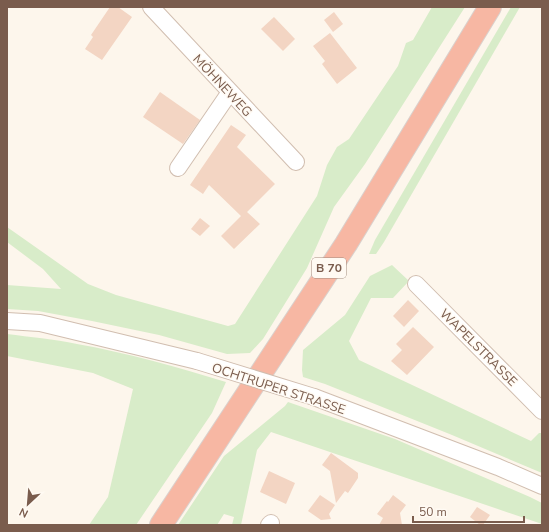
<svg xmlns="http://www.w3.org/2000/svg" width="549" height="532" font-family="'Nunito Sans',sans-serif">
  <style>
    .green { fill: #d8ecc9 }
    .building { fill: #f3d5c3 }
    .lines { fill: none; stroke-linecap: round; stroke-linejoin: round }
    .minor-casing { stroke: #d1beb0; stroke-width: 18 }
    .highway-casing { stroke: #dad1cd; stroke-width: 24 }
    .minor { stroke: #fff; stroke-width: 16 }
    .highway { stroke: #f7b7a3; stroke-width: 22 }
    .minor-bridge-casing { stroke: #d1beb0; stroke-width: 18; stroke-linecap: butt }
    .minor-bridge { stroke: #fff; stroke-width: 16 }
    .labels { text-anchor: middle; stroke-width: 3; stroke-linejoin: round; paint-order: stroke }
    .shield { fill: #fffaf3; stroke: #a28b7f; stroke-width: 1 }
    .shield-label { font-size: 12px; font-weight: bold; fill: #7a5c4d }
    .street-label { font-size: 13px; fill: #7a5c4d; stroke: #fffaf3 }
  </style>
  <rect width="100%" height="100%" fill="#fdf6ec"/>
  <!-- green -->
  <g class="green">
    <polygon points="432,7 465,7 365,164 334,207 307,268 263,339 250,353 227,354 159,335 92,321 38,311 7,309 7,285 61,289 43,269 7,242 7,227 88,284 116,295 228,326 235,324 317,196 327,165 337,147 349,139 398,66 406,43 413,40"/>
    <polygon points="511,7 520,7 384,242 376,254 369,254 375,240"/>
    <polygon points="392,265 409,281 393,298 371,298 349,341 359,360 531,441 539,433 542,433 542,473 452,435 325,384 303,377 302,370 303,350 345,315 370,276"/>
    <path d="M7 334C30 337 54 339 77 344 128 353 177 367 226 382L212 413 136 525H89L108 497 133 389 93 373 7 356Z"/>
    <polygon points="288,402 395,439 530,497 542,503 542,524 271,432 257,450 241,525 232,525 234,517 224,514 217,525 178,525 224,456 285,406"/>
  </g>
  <!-- building -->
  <g class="building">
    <polygon points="110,7 118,7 132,17 102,60 85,49 93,37 91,35"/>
    <polygon points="334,12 343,24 333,32 324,20"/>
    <polygon points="274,17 295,39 283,51 261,29"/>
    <polygon points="330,33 357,68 337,84 322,64 325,61 313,46"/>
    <polygon points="160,92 200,120 183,144 143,117"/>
    <polygon points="231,125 246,135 237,147 275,184 247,212 260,224 234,249 221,236 241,216 209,185 203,194 190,185"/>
    <polygon points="200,218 210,226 200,236 191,229"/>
    <polygon points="408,300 419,311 404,327 393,316"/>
    <polygon points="413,327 434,347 407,375 391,361 402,350 396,344"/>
    <polygon points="331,453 358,473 358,478 348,493 345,491 336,503 330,471 322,465"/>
    <polygon points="269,471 295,483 286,504 260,492"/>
    <polygon points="320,495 335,505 329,514 331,519 321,520 308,511"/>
    <polygon points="393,495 406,505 400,513 402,525 379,525 383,518 377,514 387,501 388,502"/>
    <polygon points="477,507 490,515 483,525 480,525 470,517"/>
  </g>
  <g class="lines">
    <defs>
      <g id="minor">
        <polyline points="151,7 296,162"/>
        <polyline points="178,168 230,92"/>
        <polyline points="416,284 542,411"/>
        <polyline points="7,321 40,323 197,361"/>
        <polyline points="314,397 498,467 542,486"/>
        <polyline points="269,525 271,523"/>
      </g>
      <polyline id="highway" points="161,525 346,244 490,7"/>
    </defs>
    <!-- minor casing -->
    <use href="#minor" class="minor-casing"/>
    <!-- highway casing -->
    <use href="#highway" class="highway-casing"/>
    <!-- minor -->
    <use href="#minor" class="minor"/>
    <!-- highway -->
    <use href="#highway" class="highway"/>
    <defs>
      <polyline id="minor-bridge" points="197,361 314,397"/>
    </defs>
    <!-- minor-bridge casing -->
    <use href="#minor-bridge" class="minor-bridge-casing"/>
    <!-- minor-bridge -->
    <use href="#minor-bridge" class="minor-bridge"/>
  </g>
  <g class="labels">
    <!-- shield labels -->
    <rect class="shield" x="312" y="258" width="34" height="20" rx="3"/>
    <g class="shield-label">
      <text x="329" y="272">B 70</text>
    </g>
    <!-- street labels -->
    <g class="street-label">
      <text transform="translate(223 85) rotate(47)" y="5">MÖHNEWEG</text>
      <text transform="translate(479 347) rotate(45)" y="5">WAPELSTRASSE</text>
      <text transform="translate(279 388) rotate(18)" y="5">OCHTRUPER STRASSE</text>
    </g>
  </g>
  <!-- border -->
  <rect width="549" height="532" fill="none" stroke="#7a5c4d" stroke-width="16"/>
  <!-- north arrow -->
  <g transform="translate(28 504) rotate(206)" stroke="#fffaf3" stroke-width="3" paint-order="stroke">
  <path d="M0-3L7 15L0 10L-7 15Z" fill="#7a5c4d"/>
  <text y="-6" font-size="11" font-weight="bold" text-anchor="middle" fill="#7a5c4d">N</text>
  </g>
  <!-- scale -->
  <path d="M413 516v6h111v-6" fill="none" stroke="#7a5c4d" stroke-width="2"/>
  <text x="419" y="516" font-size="12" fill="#7a5c4d" stroke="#fffaf3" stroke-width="3" paint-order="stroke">50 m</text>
</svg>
